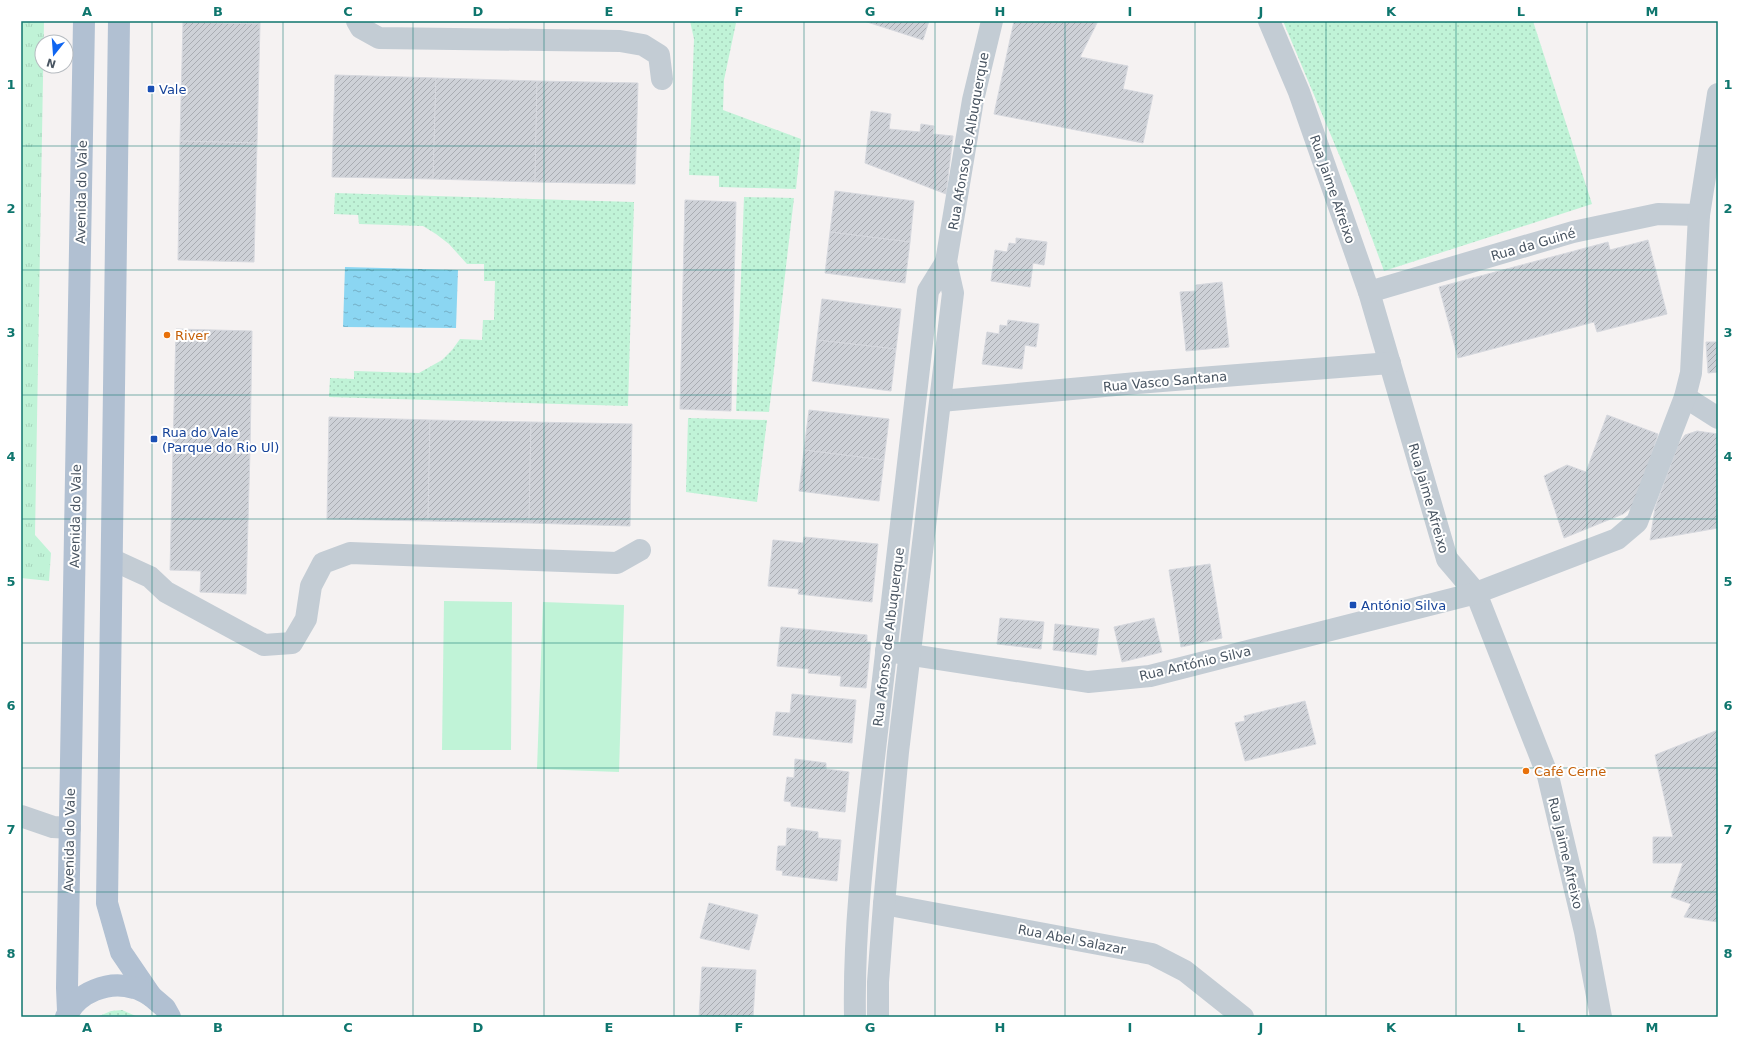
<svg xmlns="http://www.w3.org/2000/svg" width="1739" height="1038" font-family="'DejaVu Sans',sans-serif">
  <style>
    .grass { fill: url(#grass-dots) }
    .park { fill: url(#park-tufts) }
    .garden { fill: #c0f3d7 }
    .water { fill: url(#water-ripples) }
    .building { fill: url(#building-hatch); stroke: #d6d8de }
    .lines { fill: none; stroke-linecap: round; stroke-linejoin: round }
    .minor { stroke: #c3ccd4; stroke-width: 22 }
    .major { stroke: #b1c0d2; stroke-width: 22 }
    .grid { fill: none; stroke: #0f766e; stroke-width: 1; stroke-opacity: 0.55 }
    .transit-dot { fill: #1a4fb4; stroke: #fff; stroke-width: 1.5 }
    .food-dot { fill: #e8710a; stroke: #fff; stroke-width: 1.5 }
    .labels { text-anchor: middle; stroke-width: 4; stroke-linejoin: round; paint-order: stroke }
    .transit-label { font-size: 13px; fill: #164399; stroke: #fff; text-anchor: start }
    .street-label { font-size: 13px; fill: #485461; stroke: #fff }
    .food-label { font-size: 13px; fill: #c56008; stroke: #fff; text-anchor: start }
    .neatline { fill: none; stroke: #0f766e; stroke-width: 1.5 }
    .grid-label { font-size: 13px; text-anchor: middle; font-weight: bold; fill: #0f766e }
  </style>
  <defs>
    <pattern id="grass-dots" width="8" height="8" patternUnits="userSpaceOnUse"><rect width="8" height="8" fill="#c0f3d7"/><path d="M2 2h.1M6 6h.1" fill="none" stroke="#a6d2bb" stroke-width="1.8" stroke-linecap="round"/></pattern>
    <pattern id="park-tufts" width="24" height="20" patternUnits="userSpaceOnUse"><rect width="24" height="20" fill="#c0f3d7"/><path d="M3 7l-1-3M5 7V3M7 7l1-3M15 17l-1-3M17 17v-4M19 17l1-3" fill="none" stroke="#a6d2bb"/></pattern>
    <pattern id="water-ripples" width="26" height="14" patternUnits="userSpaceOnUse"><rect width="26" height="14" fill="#8bd6f2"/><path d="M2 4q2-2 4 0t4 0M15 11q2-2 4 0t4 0" fill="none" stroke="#74b0c7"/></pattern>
    <pattern id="building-hatch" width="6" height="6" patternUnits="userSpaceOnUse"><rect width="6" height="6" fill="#ced1d7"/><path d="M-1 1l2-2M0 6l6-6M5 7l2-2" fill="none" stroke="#a9acb2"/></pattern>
  </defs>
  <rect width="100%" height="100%" fill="#f5f2f2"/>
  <!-- grass -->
  <g class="grass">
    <polygon points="690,21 729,21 736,23 724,80 723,110 801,139 796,189 719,187 719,176 689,175 694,39"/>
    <polygon points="1283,21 1533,21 1592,204 1384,271 1356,195"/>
    <polygon points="335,193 634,202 628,406 329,397 330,378 354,379 354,371 419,373 442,360 452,350 460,339 482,340 483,320 494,320 495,281 484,281 484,264 467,264 449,244 436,234 423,226 359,224 358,215 334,214"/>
    <polygon points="744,197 794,198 769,412 736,411"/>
    <polygon points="688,418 767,420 757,502 686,492"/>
    <polygon points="122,1010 138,1017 97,1017 111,1011"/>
  </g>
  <!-- park -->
  <polygon class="park" points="21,21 44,21 35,535 51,553 49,581 21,578"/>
  <!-- garden -->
  <g class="garden">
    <polygon points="444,601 512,602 511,750 442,750"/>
    <polygon points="543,602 624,605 619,772 537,769"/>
  </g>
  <!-- water -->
  <polygon class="water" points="345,267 458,270 456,328 343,327"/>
  <!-- building -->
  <g class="building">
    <polygon points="183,21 260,21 260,24"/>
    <polygon points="864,21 929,21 923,40"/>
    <polygon points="1014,21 1098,21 1080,57 1128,66 1123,89 1153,95 1143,143 994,114"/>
    <polygon points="183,22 260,24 257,143 180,141"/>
    <polygon points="335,75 436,78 433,179 332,177"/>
    <polygon points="436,78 537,81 535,182 433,179"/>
    <polygon points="537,81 638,83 635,184 535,182"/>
    <polygon points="871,111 891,114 889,129 920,132 921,124 934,126 933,134 953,136 946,194 865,163"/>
    <polygon points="180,141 257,143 254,262 178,260"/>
    <polygon points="835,191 914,201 910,242 830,232"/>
    <polygon points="685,200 736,202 731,411 680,409"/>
    <polygon points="830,232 910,242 905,283 825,273"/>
    <polygon points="1016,238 1047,242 1044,265 1033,263 1030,287 991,281 995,250 1007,252 1009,243 1016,244"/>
    <polygon points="1648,240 1667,314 1597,332 1594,322 1458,358 1439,287 1608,242 1610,250"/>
    <polygon points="1222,282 1229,347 1186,351 1180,292 1196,291 1196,285"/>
    <polygon points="822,299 901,309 896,349 817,340"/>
    <polygon points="1008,320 1039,324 1036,347 1025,345 1022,369 982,364 987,332 999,334 1000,325 1007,326"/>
    <polygon points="176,329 252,331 250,451 173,449"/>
    <polygon points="817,340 896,349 891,391 812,381"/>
    <polygon points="1706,342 1718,342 1718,372 1708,373"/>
    <polygon points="809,410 889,419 884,460 804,450"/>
    <polygon points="1607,415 1658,434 1638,498 1631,508 1623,514 1564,538 1544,476 1567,465 1586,472"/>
    <polygon points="329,417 430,420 428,521 327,519"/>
    <polygon points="430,420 531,422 529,523 428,521"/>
    <polygon points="531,422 632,424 630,526 529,523"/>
    <polygon points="1697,431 1718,434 1718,528 1650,540 1655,508 1678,445 1685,435"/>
    <polygon points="173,449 250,451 246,594 200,592 201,571 170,570"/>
    <polygon points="804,450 884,460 879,501 799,491"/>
    <polygon points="804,537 878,544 872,602 798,594 799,589 768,586 773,540 803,543"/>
    <polygon points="1210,564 1222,638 1181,647 1169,570"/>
    <polygon points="1000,618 1044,622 1041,649 997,644"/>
    <polygon points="1154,618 1162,652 1122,662 1114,627"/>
    <polygon points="1055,624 1099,629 1096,655 1053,650"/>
    <polygon points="781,627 867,635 867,642 871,642 866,688 840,686 841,676 808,673 809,669 777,666"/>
    <polygon points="792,694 856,700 852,743 773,735 776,712 790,713"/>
    <polygon points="1305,701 1316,744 1245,761 1235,723 1245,721 1244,716"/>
    <polygon points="1718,730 1718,922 1684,917 1691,904 1671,897 1683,863 1653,863 1653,837 1673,837 1655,755"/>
    <polygon points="795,759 826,763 826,769 849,772 845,812 791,806 791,802 784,801 787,777 794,778"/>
    <polygon points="787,828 818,832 818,838 841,840 837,881 782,875 783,871 776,870 778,846 786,846"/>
    <polygon points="709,903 758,915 749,950 700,938"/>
    <polygon points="702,967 756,970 753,1017 699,1017"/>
  </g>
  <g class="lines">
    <!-- minor -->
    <g class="minor">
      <polyline points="357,21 361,28 379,38 620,41 643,45 659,55 662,79"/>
      <polyline points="1269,21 1299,92 1369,292 1447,559 1476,593 1548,776 1585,932 1601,1017"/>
      <polyline points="1369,292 1573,232 1658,214 1699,215"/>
      <polyline points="1685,397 1718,418"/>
      <polyline points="941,401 1137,383 1390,363"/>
      <polyline points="113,560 150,577 166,592 264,645 292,643 306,619 311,586 323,563 350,553 617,563 640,550"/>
      <polyline points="886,651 1088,682 1150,676 1476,593 1617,539 1637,522 1685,397 1691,373 1699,215 1718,94"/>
      <polyline points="21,816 53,827 70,828"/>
      <polyline points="884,904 1152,954 1185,971 1243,1017"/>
      <path d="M855 1017C853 916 868 814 879 714 895 573 911 432 928 291L946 262"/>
      <polyline points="878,1017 878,982 884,904 898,752 953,293 946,262 973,100 992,21"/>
    </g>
    <!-- major -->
    <g class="major">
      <polyline points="119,21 107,903 121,952 151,996 165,1008 170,1017"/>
      <polyline points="68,1011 67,988 84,21"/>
      <path d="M66 1017C77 992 109 980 134 988 140 989 146 993 151 996"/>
    </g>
  </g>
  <!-- grid -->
  <path class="grid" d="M152 21V1017M283 21V1017M413 21V1017M544 21V1017M674 21V1017M804 21V1017M935 21V1017M1065 21V1017M1195 21V1017M1326 21V1017M1456 21V1017M1587 21V1017M21 146H1718M21 270H1718M21 395H1718M21 519H1718M21 643H1718M21 768H1718M21 892H1718"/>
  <!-- markers -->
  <g class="transit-dot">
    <rect x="147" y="85" width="8" height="8" rx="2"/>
    <rect x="150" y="435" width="8" height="8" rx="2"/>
    <rect x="1349" y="601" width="8" height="8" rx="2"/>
  </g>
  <g class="food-dot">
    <circle cx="167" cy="335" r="4"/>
    <circle cx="1526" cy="771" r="4"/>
  </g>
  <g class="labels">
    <!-- transit labels -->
    <g class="transit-label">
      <text x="159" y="94">Vale</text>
      <text x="162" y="437">Rua do Vale<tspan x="162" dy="15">(Parque do Rio Ul)</tspan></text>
      <text x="1361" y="610">António Silva</text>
    </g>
    <!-- street labels -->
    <g class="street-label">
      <text transform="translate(968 141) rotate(-80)" y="5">Rua Afonso de Albuquerque</text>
      <text transform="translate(1333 189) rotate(71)" y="5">Rua Jaime Afreixo</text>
      <text transform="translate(81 192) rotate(-89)" y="5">Avenida do Vale</text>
      <text transform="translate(1533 244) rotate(-16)" y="5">Rua da Guiné</text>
      <text transform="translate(1165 381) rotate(-5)" y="5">Rua Vasco Santana</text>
      <text transform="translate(1429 498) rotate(74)" y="5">Rua Jaime Afreixo</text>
      <text transform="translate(75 516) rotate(-89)" y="5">Avenida do Vale</text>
      <text transform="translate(888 637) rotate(-83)" y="5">Rua Afonso de Albuquerque</text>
      <text transform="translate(1195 663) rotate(-13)" y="5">Rua António Silva</text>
      <text transform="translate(69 840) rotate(-89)" y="5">Avenida do Vale</text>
      <text transform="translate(1566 853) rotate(77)" y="5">Rua Jaime Afreixo</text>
      <text transform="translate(1072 939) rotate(11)" y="5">Rua Abel Salazar</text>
    </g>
    <!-- food labels -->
    <g class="food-label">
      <text x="175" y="340">River</text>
      <text x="1534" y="776">Café Cerne</text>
    </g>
  </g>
  <!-- border -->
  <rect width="1739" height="1038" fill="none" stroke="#ffffff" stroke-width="44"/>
  <!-- north arrow -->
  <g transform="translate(54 54) rotate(197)"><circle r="19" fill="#ffffff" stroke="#b6bbc0"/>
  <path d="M0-3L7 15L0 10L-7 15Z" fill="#0f65f1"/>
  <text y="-6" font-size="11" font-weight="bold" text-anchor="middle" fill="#485461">N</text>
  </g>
  <rect x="22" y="22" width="1695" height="994" class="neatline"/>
  <g class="grid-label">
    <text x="87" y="16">A</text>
    <text x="218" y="16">B</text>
    <text x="348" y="16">C</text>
    <text x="478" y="16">D</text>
    <text x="609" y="16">E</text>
    <text x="739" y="16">F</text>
    <text x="870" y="16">G</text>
    <text x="1000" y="16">H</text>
    <text x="1130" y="16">I</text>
    <text x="1261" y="16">J</text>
    <text x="1391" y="16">K</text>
    <text x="1521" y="16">L</text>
    <text x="1652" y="16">M</text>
    <text x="11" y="89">1</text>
    <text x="1728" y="89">1</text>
    <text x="11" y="213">2</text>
    <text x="1728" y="213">2</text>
    <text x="11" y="337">3</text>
    <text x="1728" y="337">3</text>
    <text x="11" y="461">4</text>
    <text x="1728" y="461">4</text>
    <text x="11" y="586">5</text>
    <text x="1728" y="586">5</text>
    <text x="11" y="710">6</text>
    <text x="1728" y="710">6</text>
    <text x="11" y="834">7</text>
    <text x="1728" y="834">7</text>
    <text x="11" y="958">8</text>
    <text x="1728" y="958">8</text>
    <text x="87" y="1032">A</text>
    <text x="218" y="1032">B</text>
    <text x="348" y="1032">C</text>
    <text x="478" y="1032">D</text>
    <text x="609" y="1032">E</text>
    <text x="739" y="1032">F</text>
    <text x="870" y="1032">G</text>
    <text x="1000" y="1032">H</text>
    <text x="1130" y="1032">I</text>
    <text x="1261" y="1032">J</text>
    <text x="1391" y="1032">K</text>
    <text x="1521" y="1032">L</text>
    <text x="1652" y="1032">M</text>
  </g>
</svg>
